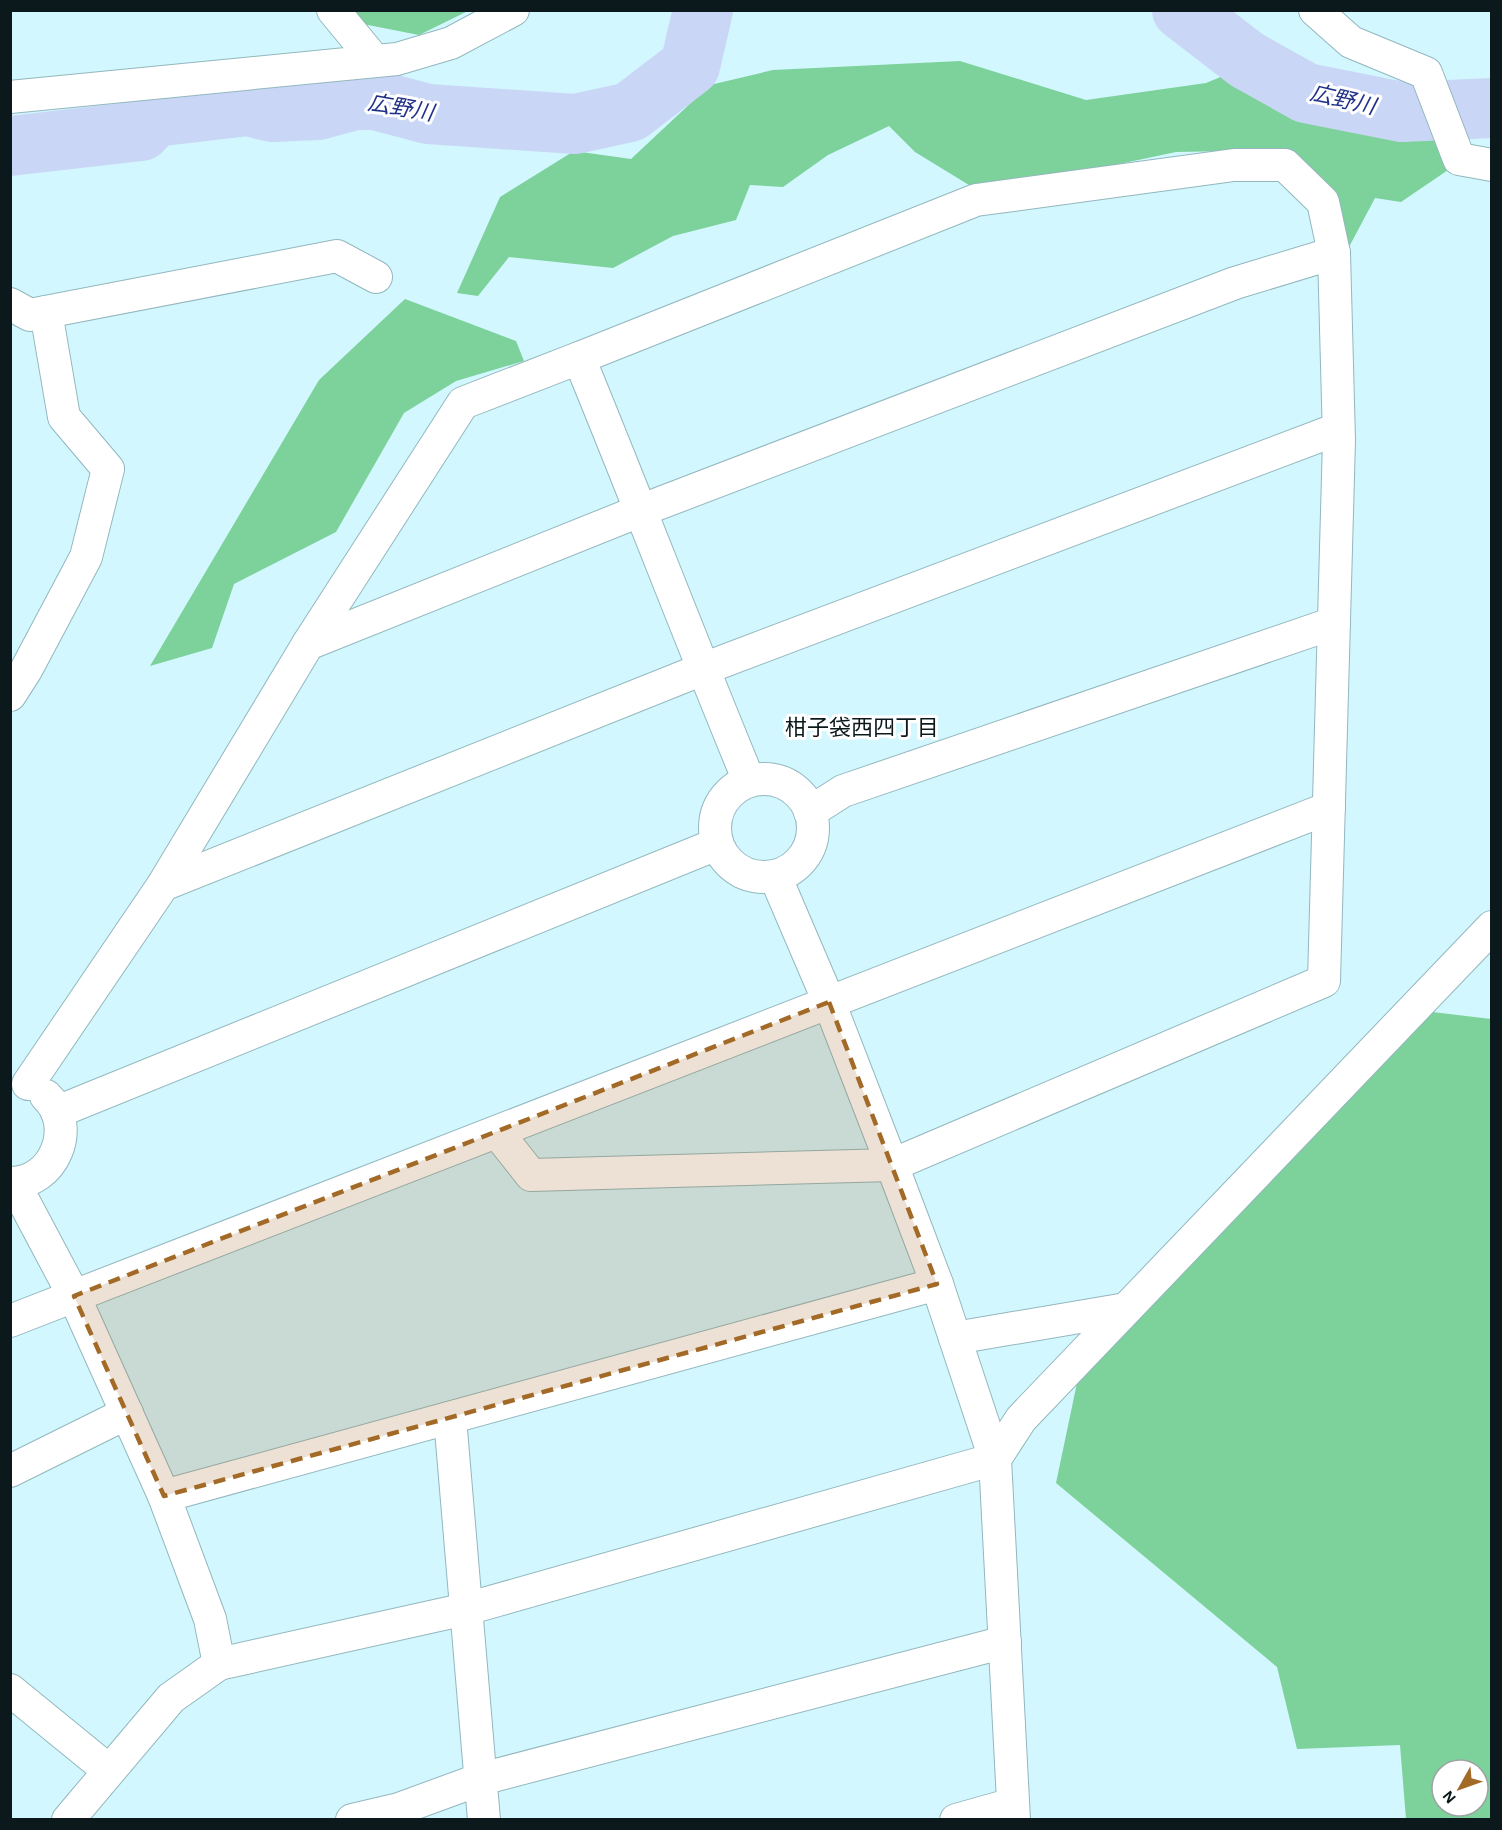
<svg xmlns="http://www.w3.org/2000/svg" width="1502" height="1830" font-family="'Alegreya Sans','Noto Sans JP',sans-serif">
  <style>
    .forest { fill: #7cd29a; fill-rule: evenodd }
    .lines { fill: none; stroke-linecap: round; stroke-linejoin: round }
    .river { stroke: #cad6f6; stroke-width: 60 }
    .minor-casing { stroke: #93b7be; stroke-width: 34 }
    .minor { stroke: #fff; stroke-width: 32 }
    .marked { fill: #a26a26; fill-opacity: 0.2; stroke: #a26a26; stroke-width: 4.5; stroke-dasharray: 12 8; stroke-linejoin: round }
    .labels { text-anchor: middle; stroke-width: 6; stroke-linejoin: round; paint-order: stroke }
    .water-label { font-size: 22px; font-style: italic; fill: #203189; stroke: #fff }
    .neighbourhood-label { font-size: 22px; fill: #0c191c; stroke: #fff }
  </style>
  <rect width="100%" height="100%" fill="#d2f7fe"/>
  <!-- forest -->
  <g class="forest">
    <polygon points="351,11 468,11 419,35 363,24"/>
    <polygon points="960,61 1086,100 1206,83 1245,67 1433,127 1451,168 1401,202 1375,198 1349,247 1285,150 1176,152 982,193 915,152 889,126 828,155 783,187 750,185 736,220 673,236 613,268 509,257 478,296 457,293 500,197 574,151 631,159 710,85 773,70"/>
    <polygon points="405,299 516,341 524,361 456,381 404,413 336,532 234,584 212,648 150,666 319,380"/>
    <path d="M1424 1011 1491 1019V1819H1406L1400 1745 1297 1749 1277 1667 1056 1483 1077 1383ZM1442 1770H1478V1806H1442Z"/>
  </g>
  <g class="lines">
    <!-- river -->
    <g class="river">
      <polyline points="1182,10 1247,60 1306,93 1402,112 1492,108"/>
      <polyline points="10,146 141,131 154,117 248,106 272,112 318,110 355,100 375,100 428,114 575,124 630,112 690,66 703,10"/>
    </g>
    <defs>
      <g id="minor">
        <polyline points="333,10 375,61"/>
        <polyline points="1315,10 1351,42 1426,73 1459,159 1492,165"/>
        <polyline points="10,97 397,59 451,43 513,10"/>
        <polyline points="10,304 30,315 337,256 376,277"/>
        <polyline points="308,644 642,510 1235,283 1334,253"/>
        <polyline points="10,695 26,670 86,557 108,469 64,417 46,312"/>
        <circle cx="764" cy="828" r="49"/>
        <polyline points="810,812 843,791 1334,623"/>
        <polyline points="775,876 829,1002 892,1165 937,1284 995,1459 1014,1820"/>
        <polyline points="163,885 703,669 1338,429"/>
        <path d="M28 1084 163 885 308 644 463 403 579 358C637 499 691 641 749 781"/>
        <polyline points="57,1112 717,844"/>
        <polyline points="497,1132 531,1175 892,1165 1324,981 1339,440 1334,253 1323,202 1285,165 1234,165 976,200 579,358"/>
        <path d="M10 1183C54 1184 78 1126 46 1096"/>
        <polyline points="14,1183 74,1296 164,1496 210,1619 219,1664"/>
        <polyline points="10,1321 1329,808"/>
        <polyline points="955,1338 1126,1309"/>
        <polyline points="450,1418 484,1820"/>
        <polyline points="10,1471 127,1413"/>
        <polyline points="164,1496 937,1284"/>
        <polyline points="10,1690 108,1770"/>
        <polyline points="68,1820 171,1698 219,1664 466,1609 995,1459 1021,1419 1492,927"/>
        <polyline points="352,1820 399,1809 481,1779 1005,1642"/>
        <polyline points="956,1820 1013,1804"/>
      </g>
    </defs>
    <!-- minor casing -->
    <use href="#minor" class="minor-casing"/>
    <!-- minor -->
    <use href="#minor" class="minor"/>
  </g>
  <!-- marked area -->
  <path class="marked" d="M829 1002 937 1284 164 1496 74 1296Z"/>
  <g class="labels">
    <!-- water labels -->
    <g class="water-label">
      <text transform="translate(1343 99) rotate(13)" y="8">広野川</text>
      <text transform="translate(401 107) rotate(10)" y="8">広野川</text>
    </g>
    <!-- neighbourhood labels -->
    <g class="neighbourhood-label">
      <text x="862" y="735">柑子袋西四丁目</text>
    </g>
  </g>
  <!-- border -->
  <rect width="1502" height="1830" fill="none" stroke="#0c191c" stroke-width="24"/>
  <!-- north arrow -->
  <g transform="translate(1460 1788) rotate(230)"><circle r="28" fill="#ffffff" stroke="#9ea3a4" stroke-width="1.5"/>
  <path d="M0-4.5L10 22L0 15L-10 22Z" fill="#a26a26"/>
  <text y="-9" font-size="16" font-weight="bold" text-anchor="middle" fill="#0c191c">N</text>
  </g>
</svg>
